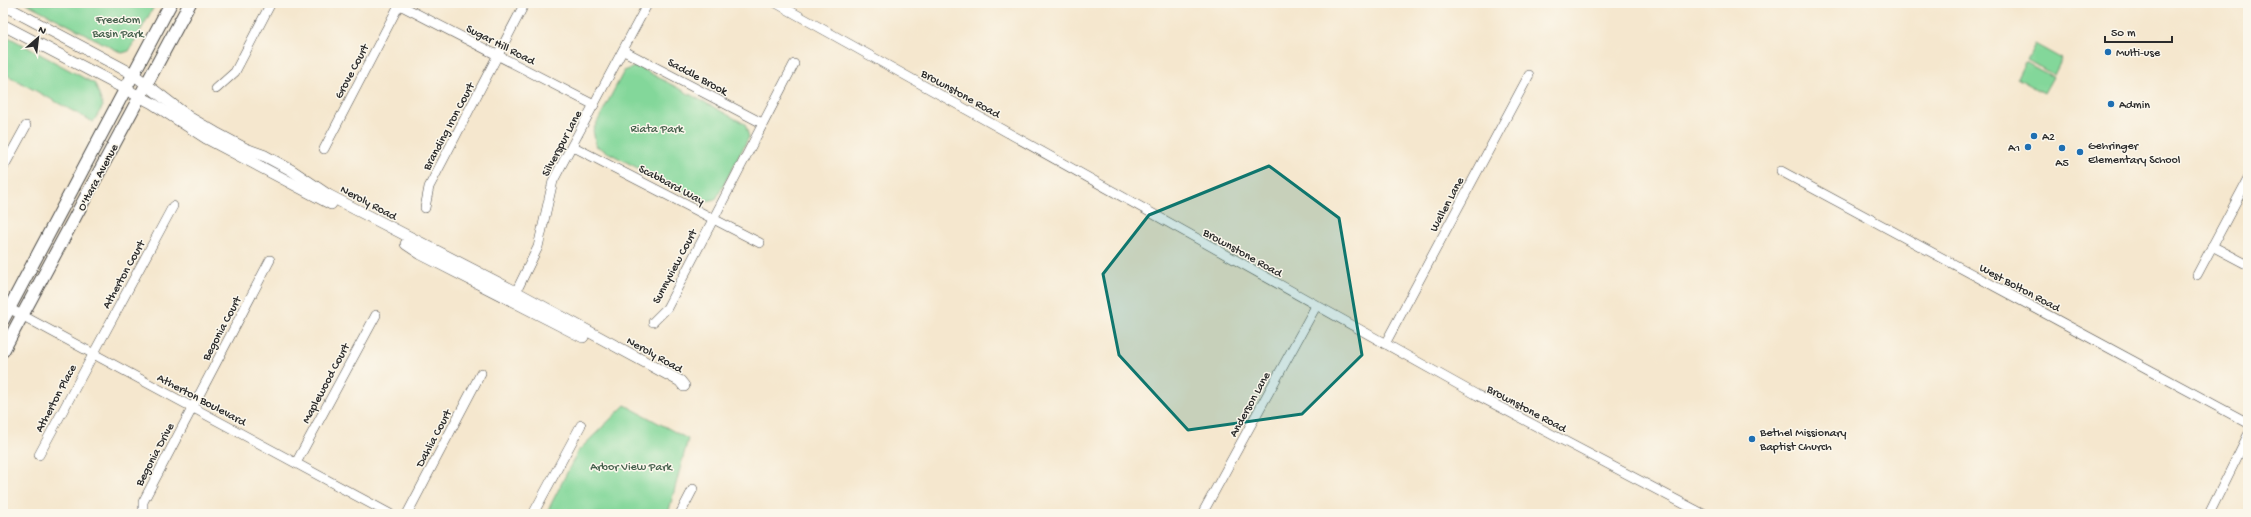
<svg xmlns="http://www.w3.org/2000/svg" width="2251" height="517" font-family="'Gochi Hand',sans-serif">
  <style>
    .green { fill: #83d79a; stroke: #578162 }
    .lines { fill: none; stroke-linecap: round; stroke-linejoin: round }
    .minor-casing { stroke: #494743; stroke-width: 10 }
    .tertiary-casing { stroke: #494743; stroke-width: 12 }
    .secondary-casing { stroke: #494743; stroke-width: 14 }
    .minor { stroke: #fff; stroke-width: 9 }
    .tertiary { stroke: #fff; stroke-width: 11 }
    .secondary { stroke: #fff; stroke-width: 12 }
    .marked { fill: #0f766e; fill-opacity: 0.2; stroke: #0f766e; stroke-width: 3; stroke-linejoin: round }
    .poi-dot { fill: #1f6fb2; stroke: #fbf7ec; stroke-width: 1.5 }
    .labels { text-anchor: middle; stroke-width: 3; stroke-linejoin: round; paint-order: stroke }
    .park-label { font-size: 12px; fill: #455f4c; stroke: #fbf7ec }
    .street-label { font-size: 12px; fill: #2b2b2b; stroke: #fbf7ec }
    .poi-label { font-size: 12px; fill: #2b2b2b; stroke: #fbf7ec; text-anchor: start }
  </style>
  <rect width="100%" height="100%" fill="#fbf7ec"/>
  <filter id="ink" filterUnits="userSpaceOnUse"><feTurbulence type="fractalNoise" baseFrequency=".025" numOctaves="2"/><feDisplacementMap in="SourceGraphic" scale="8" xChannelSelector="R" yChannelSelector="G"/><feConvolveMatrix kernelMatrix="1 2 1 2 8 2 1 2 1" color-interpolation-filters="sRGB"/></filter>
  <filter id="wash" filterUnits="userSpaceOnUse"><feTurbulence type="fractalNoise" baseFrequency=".012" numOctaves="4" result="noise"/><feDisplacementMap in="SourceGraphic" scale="16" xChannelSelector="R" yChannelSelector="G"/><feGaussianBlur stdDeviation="0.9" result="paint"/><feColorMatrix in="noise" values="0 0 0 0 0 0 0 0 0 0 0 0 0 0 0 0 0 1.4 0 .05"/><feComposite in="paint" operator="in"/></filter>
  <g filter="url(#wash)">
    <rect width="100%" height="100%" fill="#f5e7ce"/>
    <!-- green -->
    <g class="green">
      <polygon points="26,3 156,3 129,51 122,53"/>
      <polygon points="3,34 95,84 103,106 93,122 3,73"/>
      <polygon points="2035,44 2062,59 2054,75 2027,60"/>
      <polygon points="2025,62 2053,77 2044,93 2017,78"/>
      <polygon points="637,66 745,124 749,137 716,199 702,202 596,146 593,130 624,71"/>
      <polygon points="625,405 688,439 668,514 546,514 578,451"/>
    </g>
  </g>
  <g filter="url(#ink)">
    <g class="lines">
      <defs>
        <g id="minor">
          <polyline points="396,3 594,105"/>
          <polyline points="776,3 1477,395 1703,514"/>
          <polyline points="624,51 762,123"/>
          <polyline points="216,89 235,72 271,3"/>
          <polyline points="572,146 760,243"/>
          <polyline points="324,149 399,5"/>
          <polyline points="3,168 26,126"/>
          <polyline points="1781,171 2248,423"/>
          <polyline points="425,208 429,187 525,3"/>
          <polyline points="2212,246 2248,265"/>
          <polyline points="2197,275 2248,179"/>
          <polyline points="513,298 538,247 553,181 648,3"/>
          <polyline points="3,305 390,514"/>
          <polyline points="653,322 667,308 794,64"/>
          <polyline points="1385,344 1529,75"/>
          <polyline points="39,455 173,206"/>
          <polyline points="296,463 376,315"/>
          <polyline points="143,514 143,502 270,260"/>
          <polyline points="407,514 481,373"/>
          <polyline points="533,514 581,425"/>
          <polyline points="680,514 693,489"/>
          <polyline points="1202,514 1316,306"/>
          <polyline points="2209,514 2248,435"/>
        </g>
        <g id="tertiary">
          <polyline points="3,5 133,74 190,118 216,133 246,149 265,156 291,170 328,195 516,292 680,381 684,386"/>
          <polyline points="3,25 152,103 206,138 331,204"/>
          <polyline points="406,244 421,254 583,337"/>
        </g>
        <g id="secondary">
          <polyline points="3,320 171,3"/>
          <polyline points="3,351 190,3"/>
        </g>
      </defs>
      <!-- minor casing -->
      <use href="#minor" class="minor-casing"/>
      <!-- tertiary casing -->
      <use href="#tertiary" class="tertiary-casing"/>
      <!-- secondary casing -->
      <use href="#secondary" class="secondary-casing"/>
      <!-- minor -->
      <use href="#minor" class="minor"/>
      <!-- tertiary -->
      <use href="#tertiary" class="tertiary"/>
      <!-- secondary -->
      <use href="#secondary" class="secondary"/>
    </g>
  </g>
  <!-- marked area -->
  <path class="marked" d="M1269 166 1339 218 1362 355 1302 414 1188 430 1119 355 1103 274 1149 215Z"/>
  <!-- markers -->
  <g class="poi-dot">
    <circle cx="2108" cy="52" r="4"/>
    <circle cx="2111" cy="104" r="4"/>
    <circle cx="2034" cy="136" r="4"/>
    <circle cx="2028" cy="147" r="4"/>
    <circle cx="2062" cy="148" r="4"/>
    <circle cx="2080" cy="152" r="4"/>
    <circle cx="1752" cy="439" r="4"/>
  </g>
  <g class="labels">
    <!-- park labels -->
    <g class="park-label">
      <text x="118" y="23">Freedom<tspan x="118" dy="14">Basin Park</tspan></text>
      <text x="657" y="132">Riata Park</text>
      <text x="631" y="470">Arbor View Park</text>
    </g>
    <!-- street labels -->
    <g class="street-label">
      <text transform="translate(501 44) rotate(27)" y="4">Sugar Hill Road</text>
      <text transform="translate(351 71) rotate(-62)" y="4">Grove Court</text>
      <text transform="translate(698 76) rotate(28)" y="4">Saddle Brook</text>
      <text transform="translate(961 93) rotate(29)" y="4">Brownstone Road</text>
      <text transform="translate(448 126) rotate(-62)" y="4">Branding Iron Court</text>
      <text transform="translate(561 143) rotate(-62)" y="4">Silverspur Lane</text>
      <text transform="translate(97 177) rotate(-62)" y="4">O'Hara Avenue</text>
      <text transform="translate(672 184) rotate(28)" y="4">Scabbard Way</text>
      <text transform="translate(369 202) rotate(28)" y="4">Neroly Road</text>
      <text transform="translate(1446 204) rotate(-62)" y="4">Wallen Lane</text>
      <text transform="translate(1243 252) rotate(29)" y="4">Brownstone Road</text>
      <text transform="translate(674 266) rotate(-62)" y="4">Sunnyview Court</text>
      <text transform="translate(123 274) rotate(-61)" y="4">Atherton Court</text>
      <text transform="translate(2020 287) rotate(28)" y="4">West Bolton Road</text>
      <text transform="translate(221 328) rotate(-62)" y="4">Begonia Court</text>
      <text transform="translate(655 354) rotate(29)" y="4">Neroly Road</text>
      <text transform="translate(325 383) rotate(-62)" y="4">Maplewood Court</text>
      <text transform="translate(55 398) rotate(-62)" y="4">Atherton Place</text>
      <text transform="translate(202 399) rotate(28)" y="4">Atherton Boulevard</text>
      <text transform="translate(1249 404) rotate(-61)" y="4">Anderson Lane</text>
      <text transform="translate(1527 408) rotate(28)" y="4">Brownstone Road</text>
      <text transform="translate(433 438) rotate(-62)" y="4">Dahlia Court</text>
      <text transform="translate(154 454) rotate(-62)" y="4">Begonia Drive</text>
    </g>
    <!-- poi labels -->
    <g class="poi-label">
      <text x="2116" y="56">Multi-use</text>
      <text x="2119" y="108">Admin</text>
      <text x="2042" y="140">A2</text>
      <text x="2088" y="149">Gehringer<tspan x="2088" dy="14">Elementary School</tspan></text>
      <text x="2020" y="151" text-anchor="end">A1</text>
      <text x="2062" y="166" text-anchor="middle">A5</text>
      <text x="1760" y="436">Bethel Missionary<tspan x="1760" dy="14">Baptist Church</tspan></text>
    </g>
  </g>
  <!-- margin -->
  <rect width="2251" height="517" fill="none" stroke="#fbf7ec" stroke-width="16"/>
  <!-- north arrow -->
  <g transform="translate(38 38) rotate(28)" stroke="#fbf7ec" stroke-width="3" paint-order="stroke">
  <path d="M0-3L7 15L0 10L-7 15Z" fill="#2b2b2b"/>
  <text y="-6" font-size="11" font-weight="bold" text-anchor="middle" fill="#2b2b2b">N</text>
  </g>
  <!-- scale -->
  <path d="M2105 36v6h67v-6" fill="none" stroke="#2b2b2b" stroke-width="2"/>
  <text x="2111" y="36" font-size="12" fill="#2b2b2b" stroke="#fbf7ec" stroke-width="3" paint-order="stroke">50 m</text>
</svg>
